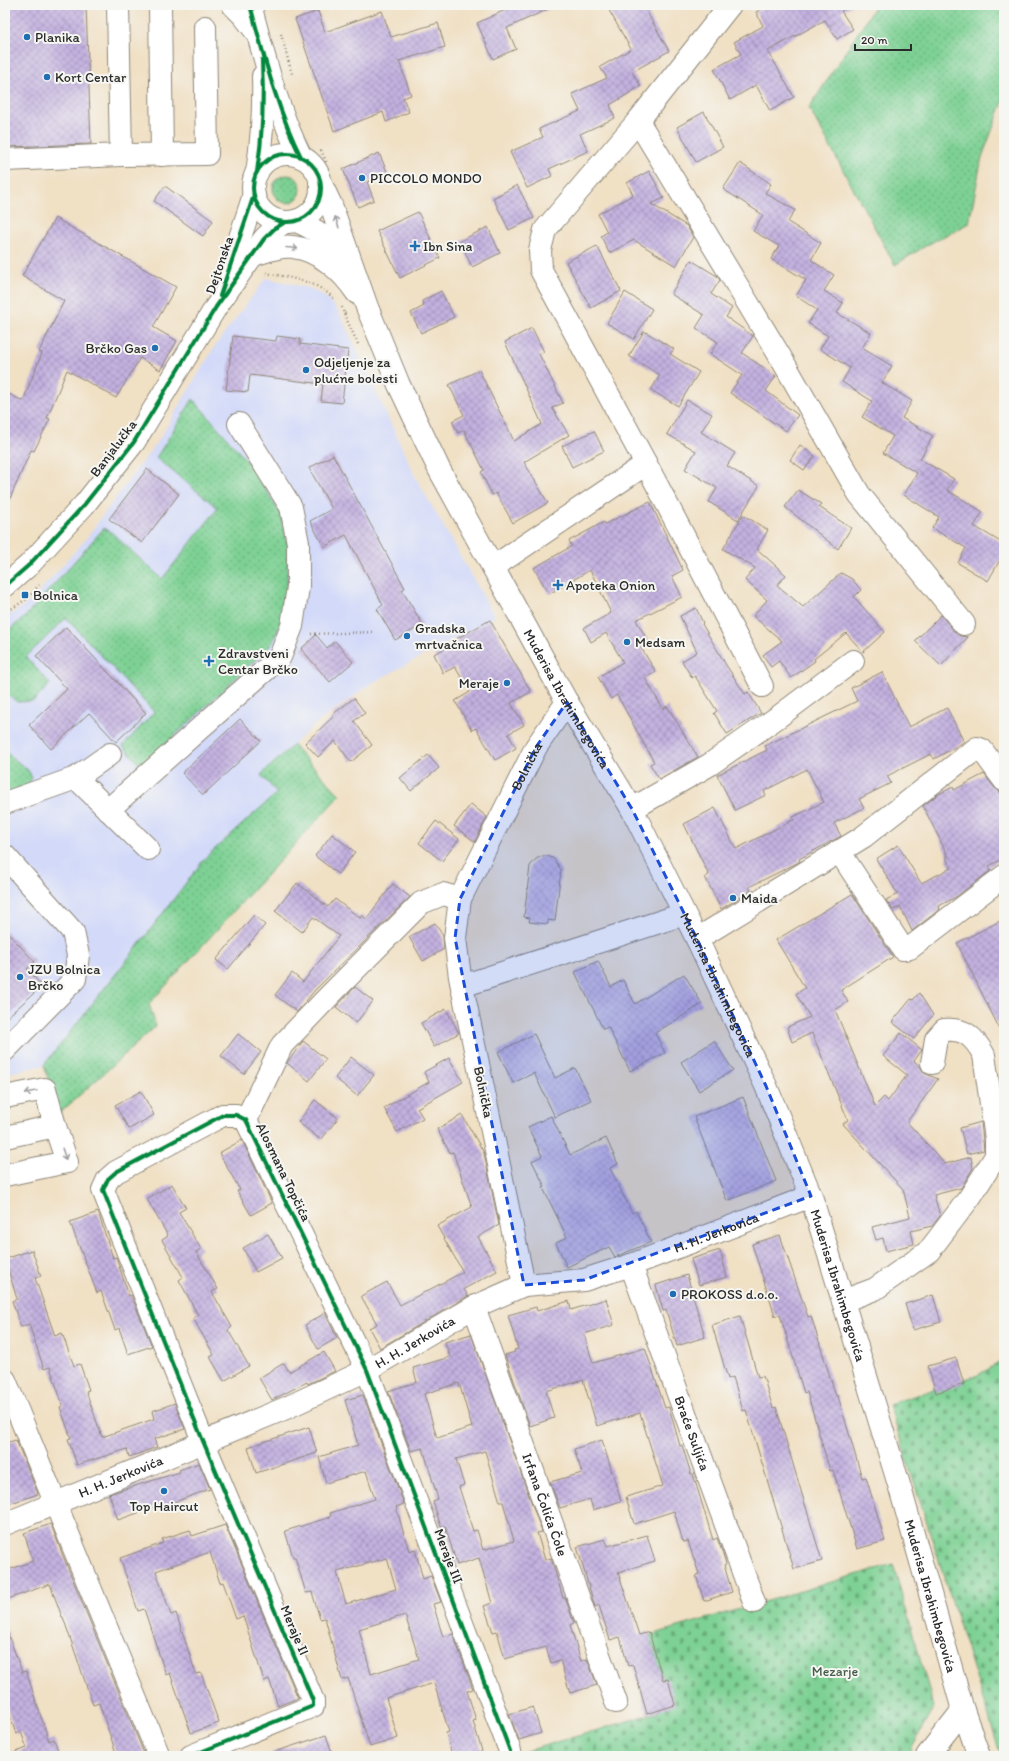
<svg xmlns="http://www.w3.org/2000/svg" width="1009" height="1761" font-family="Itim,sans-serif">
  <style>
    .built { fill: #d2d9f9 }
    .grass { fill: url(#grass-dots); stroke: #547e60 }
    .cemetery { fill: url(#cemetery-stones); stroke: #547e60 }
    .building { fill: url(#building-cross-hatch); fill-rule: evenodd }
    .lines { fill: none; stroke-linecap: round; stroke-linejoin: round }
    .minor-casing { stroke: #8e8678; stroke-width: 24 }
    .major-casing { stroke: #8e8678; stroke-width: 24 }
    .path { stroke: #8e8678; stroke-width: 2.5; stroke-dasharray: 1 3; stroke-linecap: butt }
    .minor { stroke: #fff; stroke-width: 22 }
    .major { stroke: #fff; stroke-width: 22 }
    .cycleway-casing { stroke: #f6f6f2; stroke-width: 6 }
    .cycleway { stroke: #00873e; stroke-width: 4 }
    .oneway { stroke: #a0a0a0 }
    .marked { fill: #1d4ed8; fill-opacity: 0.2; stroke: #1d4ed8; stroke-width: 3; stroke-dasharray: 8 5; stroke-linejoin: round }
    .poi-dot { fill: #1f6fb2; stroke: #f6f6f2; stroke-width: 1.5 }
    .labels { text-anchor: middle; stroke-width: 4; stroke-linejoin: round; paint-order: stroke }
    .poi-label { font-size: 14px; fill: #2b2b2b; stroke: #f6f6f2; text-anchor: start }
    .street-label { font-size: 14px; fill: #2b2b2b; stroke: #f6f6f2 }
    .park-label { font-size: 14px; fill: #445d4a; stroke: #f6f6f2 }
  </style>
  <defs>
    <pattern id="grass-dots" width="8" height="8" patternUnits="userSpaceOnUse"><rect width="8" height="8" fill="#7ed194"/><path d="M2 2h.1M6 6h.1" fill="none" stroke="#67aa79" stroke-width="1.8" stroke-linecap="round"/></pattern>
    <pattern id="cemetery-stones" width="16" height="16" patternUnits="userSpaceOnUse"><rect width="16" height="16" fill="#7ed194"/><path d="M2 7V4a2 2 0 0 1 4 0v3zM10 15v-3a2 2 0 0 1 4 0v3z" fill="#67aa79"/></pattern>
    <pattern id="building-cross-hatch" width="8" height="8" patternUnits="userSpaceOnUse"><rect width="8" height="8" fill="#c3b1e0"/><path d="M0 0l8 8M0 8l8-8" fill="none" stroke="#9f90b6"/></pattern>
  </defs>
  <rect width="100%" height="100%" fill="#f6f6f2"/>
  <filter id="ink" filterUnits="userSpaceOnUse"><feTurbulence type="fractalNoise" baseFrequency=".025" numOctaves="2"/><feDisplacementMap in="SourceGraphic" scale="8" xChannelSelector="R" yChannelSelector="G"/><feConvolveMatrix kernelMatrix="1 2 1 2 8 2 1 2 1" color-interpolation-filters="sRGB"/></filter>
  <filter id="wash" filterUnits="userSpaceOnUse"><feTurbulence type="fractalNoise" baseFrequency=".012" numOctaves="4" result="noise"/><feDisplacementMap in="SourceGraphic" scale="16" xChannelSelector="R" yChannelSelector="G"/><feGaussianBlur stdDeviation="0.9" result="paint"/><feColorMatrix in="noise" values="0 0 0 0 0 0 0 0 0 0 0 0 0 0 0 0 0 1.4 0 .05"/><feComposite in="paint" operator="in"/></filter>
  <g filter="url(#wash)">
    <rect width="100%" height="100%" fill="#f0e0c4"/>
    <!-- built -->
    <polygon class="built" points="266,278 309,288 327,298 339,312 416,478 495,617 372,683 314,725 261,775 277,793 205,858 134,951 44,1065 5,1074 5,618 31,601 85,540 160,438 215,346"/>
    <!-- grass -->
    <g class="grass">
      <polygon points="876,5 1004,5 1004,99 982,157 969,223 927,245 895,265 809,108"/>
      <circle cx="287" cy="189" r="14"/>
      <polygon points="193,399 254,469 280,513 288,544 287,585 281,623 272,644 142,767 123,746 154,712 66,618 26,657 50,684 34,701 17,702 5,692 5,633 24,618 104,528 111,532 162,579 218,508 156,458"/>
      <polygon points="293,745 340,795 149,1004 156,1026 59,1114 44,1065 134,951 205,858 277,793 261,775"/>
      <polygon points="5,752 28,770 32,778 27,786 5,794"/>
    </g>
    <!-- cemetery -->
    <g class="cemetery">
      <polygon points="1004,1360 1004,1756 1001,1756 889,1404 978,1375"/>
      <polygon points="893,1564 934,1707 907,1756 510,1756 658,1712 634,1640"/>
    </g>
    <g id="blocks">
      <!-- building -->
      <g class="building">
        <polygon points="5,5 86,5 91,144 5,147"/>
        <polygon points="516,5 557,5 507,28 516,49 493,59 477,23"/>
        <polygon points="606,5 643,5 669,51 632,72 641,86 610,105 615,118 580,134 588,151 549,169 552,176 527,188 510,152 543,137 539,129 580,111 572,94 607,78 600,67 631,49"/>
        <polygon points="770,5 853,5 841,11 853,29 837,39 825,20 768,51 794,97 770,111 756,85 730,100 714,69 741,54 734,42 763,26 756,12"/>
        <polygon points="318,11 325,32 382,11 391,37 438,23 445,47 399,61 411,95 403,98 409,112 386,122 383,112 334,131 295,19"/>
        <polygon points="704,112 723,147 696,162 677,127"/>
        <polygon points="379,153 388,174 367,182 374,200 358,207 343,169"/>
        <polygon points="740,163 771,184 765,193 795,210 788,222 821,243 811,260 834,275 824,291 843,303 837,313 871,333 862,348 892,366 882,383 912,401 902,418 933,436 920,459 954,479 947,490 983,512 974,526 1004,544 1004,553 988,581 958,563 966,548 932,528 939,517 904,495 917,473 883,453 893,436 862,417 872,401 842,382 850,368 820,349 828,336 808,323 817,310 796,296 806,280 771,259 779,246 753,231 763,215 723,189"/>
        <polygon points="649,171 664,198 651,204 687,226 693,237 676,266 634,240 609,253 601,236 607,232 598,214 633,195 627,183"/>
        <polygon points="517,185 534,218 509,230 493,198"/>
        <polygon points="165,186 213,221 203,236 154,201"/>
        <polygon points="418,212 440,258 400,278 377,231"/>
        <polygon points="55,218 176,287 153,327 177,341 160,370 140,358 116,398 67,370 47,418 50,419 34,451 31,450 5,510 5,392 23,401 42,353 39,352 64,301 22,276"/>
        <polygon points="488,227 500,253 472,267 460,241"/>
        <polygon points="597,246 621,291 591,308 566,262"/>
        <polygon points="691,260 717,276 720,280 711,294 732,308 726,317 753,336 742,353 776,376 766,391 798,415 786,431 730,393 742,375 710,354 718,342 696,328 704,315 671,294"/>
        <polygon points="441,291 454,317 421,333 411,313 424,306 422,301"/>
        <polygon points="625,292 652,309 634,339 607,323"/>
        <polygon points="532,328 544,352 539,354 563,403 552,408 569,435 524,462 548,503 513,523 496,493 492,495 481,472 484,470 464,430 458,433 452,421 464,415 449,385 479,370 514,441 542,424 505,342"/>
        <polygon points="644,331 674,349 670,354 699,372 678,406 651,390 660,375 629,356"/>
        <polygon points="233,336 276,341 277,336 300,339 300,344 348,350 342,403 321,401 323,384 250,375 248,392 226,390"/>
        <polygon points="687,400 712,414 701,432 735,453 727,466 759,486 738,520 709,502 717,488 685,469 696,451 667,434"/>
        <polygon points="594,431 604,451 572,467 562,446"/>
        <polygon points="800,445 815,456 804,470 790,460"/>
        <polygon points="333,455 405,588 402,590 423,625 395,640 377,609 383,605 346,535 324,547 310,521 332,509 309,468"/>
        <polygon points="147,469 179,494 142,543 109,519"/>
        <polygon points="798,490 821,504 819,507 851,528 838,549 785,507"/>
        <polygon points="650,502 683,570 672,576 682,597 636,620 648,641 640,646 656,672 645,678 663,709 667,706 698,757 659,779 650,764 654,762 617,695 611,699 598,677 623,662 606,633 591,642 584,628 611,613 590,570 549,594 534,568 572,546 569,541 604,522 605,524"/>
        <polygon points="743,515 768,530 757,549 786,575 777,585 803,607 841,573 852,579 861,590 854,597 885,632 863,652 846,633 814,659 815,661 791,678 779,661 771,667 763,655 782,641 753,616 767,600 745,580 755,568 723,549"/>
        <polygon points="696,608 703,623 702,624 726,665 745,694 748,692 761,713 727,734 714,713 717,711 695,676 692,678 682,661 697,652 680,616"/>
        <polygon points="941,615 955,632 960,636 968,637 941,666 915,641"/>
        <polygon points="490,620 531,692 511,703 524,725 508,734 516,748 495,760 476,728 472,730 455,701 470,692 455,667 443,673 434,654 458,642 456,639"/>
        <polygon points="66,627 146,713 116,742 89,713 51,749 29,725 67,689 36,656"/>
        <polygon points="316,635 327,648 335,641 353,662 330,682 301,649"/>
        <polygon points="882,672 909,727 947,708 964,742 934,759 931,754 887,776 891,783 859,799 864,808 834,823 841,836 799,859 800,861 797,863 749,887 751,891 721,909 705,877 709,875 684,824 715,808 736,849 795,819 793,817 824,802 807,769 764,791 766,795 735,810 717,775 767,750 765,746 857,701 851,688"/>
        <polygon points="354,698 365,713 354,721 372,745 351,762 335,741 318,757 305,743 334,716 332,715"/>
        <polygon points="240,719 261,741 203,795 182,773"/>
        <polygon points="428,755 439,768 411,791 400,778"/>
        <polygon points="984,774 994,787 1000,792 1004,801 1004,858 989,866 991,870 956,897 939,906 940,909 912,931 900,906 893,910 886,900 898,894 876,859 898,845 921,883 951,868 946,858 948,856 923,806 937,795 953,787 954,790"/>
        <polygon points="471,804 487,817 475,842 454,826"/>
        <polygon points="436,821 459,839 442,861 419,843"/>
        <polygon points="332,834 355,852 338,874 315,856"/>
        <polygon points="542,856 548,856 554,859 561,870 555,921 548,920 548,924 529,922 530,918 524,917 530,866 536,859"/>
        <polygon points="297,883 328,907 335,899 360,918 362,915 366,919 393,884 410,897 315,990 297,1012 275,995 292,973 303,982 339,936 313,917 302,932 275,911"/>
        <polygon points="852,894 893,957 841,990 848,1002 835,1010 875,1106 884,1097 888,1101 907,1075 883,1056 901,1033 922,1050 914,1061 920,1066 924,1073 938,1079 907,1122 945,1164 971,1157 973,1168 961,1188 934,1195 940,1216 932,1226 911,1231 914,1244 886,1251 883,1238 876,1240 872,1227 910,1217 903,1189 843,1124 848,1120 812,1033 792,1042 787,1027 810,1017 796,994 805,988 776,940"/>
        <polygon points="254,915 265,925 228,969 216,960"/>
        <polygon points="1004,919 1004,1038 957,943"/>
        <polygon points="435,923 443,936 444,949 423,961 409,937"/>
        <polygon points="5,930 35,962 27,969 42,986 5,1019"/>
        <polygon points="598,961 611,987 623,980 635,1004 684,974 702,1004 655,1033 665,1053 630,1071 608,1027 603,1029 575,972"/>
        <polygon points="355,987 373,1001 356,1023 336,1007"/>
        <polygon points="919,993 933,1015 914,1039 892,1022 911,999 913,1000"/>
        <polygon points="446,1009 459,1033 434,1047 421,1023"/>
        <polygon points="238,1034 261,1052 244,1074 221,1056"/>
        <polygon points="534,1034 555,1078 575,1068 591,1100 555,1117 534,1073 513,1083 498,1052"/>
        <polygon points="303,1041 326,1059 309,1081 287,1063"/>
        <polygon points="714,1041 733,1070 699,1091 681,1062"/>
        <polygon points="351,1057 374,1075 357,1096 335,1078"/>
        <polygon points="449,1058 463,1082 417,1108 423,1118 397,1132 384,1108 429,1082 424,1072"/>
        <polygon points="141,1091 154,1115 129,1129 115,1105"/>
        <polygon points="743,1097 776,1181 727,1201 694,1117"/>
        <polygon points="315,1100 338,1118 321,1140 298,1122"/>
        <polygon points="462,1115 484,1153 499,1225 478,1237 497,1271 464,1289 468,1296 380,1348 369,1328 377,1324 361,1296 387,1282 400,1305 463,1272 437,1226 472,1207 453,1152 450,1153 437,1129"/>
        <polygon points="551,1116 570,1155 606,1138 618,1164 610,1168 632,1213 636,1211 651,1242 615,1257 609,1247 567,1267 556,1243 567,1237 543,1188 545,1187 532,1161 542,1156 528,1127"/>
        <polygon points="981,1122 984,1150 967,1154 960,1128"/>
        <polygon points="242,1140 272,1203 251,1215 237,1191 240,1190 219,1153"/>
        <polygon points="172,1184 186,1208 179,1212 201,1249 196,1252 218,1289 212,1292 232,1327 228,1330 249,1366 224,1381 210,1357 214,1355 193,1318 198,1315 179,1280 183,1277 162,1240 168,1236 147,1199"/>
        <polygon points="98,1212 113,1258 116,1257 129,1296 131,1295 152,1346 128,1354 119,1328 115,1330 101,1291 97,1293 70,1222"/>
        <polygon points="268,1234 282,1258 256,1272 243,1248"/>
        <polygon points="780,1235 808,1317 811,1316 836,1396 838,1396 862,1478 866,1477 885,1541 857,1549 833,1470 830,1471 807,1392 804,1393 780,1315 775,1316 752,1244"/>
        <polygon points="32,1250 41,1276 35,1278 55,1336 62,1333 74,1366 80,1364 89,1390 86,1391 102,1437 154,1419 152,1411 175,1403 185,1429 154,1439 157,1447 129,1457 127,1449 77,1465 68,1439 71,1438 60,1407 63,1406 50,1367 44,1369 29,1324 21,1327 12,1301 17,1299 5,1259"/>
        <polygon points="720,1250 727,1277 699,1285 691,1259"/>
        <polygon points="687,1275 705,1337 677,1346 666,1310 663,1311 656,1285"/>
        <polygon points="933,1295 941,1322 913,1330 905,1304"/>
        <polygon points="606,1299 614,1325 584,1334 593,1363 645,1348 665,1408 669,1407 680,1446 682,1445 691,1474 693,1474 713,1540 717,1538 723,1554 726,1564 724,1565 732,1592 704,1601 696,1575 699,1574 688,1541 683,1542 674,1511 634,1524 626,1497 663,1486 640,1413 597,1426 583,1380 546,1391 554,1418 530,1426 505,1355 515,1352 514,1350 518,1349 508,1315 536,1307 537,1311 569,1301 571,1310"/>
        <polygon points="325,1313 337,1338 318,1349 305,1325"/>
        <polygon points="740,1316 758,1377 763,1376 773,1408 776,1407 822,1561 794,1569 746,1410 743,1411 733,1377 728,1379 712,1325"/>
        <path d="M471 1334 542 1532 537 1533 545 1560 551 1558 563 1598 565 1597 574 1623 570 1625 581 1661 587 1659 597 1685 570 1693 560 1660 551 1663 546 1647 505 1659 497 1631 493 1632 484 1606 492 1603 479 1558 457 1565 445 1526 441 1527 433 1501 438 1499 423 1448 411 1451 388 1391 417 1382 413 1368 450 1357 445 1342ZM459 1383 472 1427 437 1438 424 1394ZM485 1451 500 1502H503L514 1541 483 1550 477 1530 473 1531 459 1487 464 1485 456 1459Z"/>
        <polygon points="324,1352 335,1371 308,1384 307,1382 272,1400 259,1378 284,1363 289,1372"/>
        <polygon points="956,1358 964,1384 936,1393 928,1366"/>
        <path d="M363 1395 404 1504 396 1507 409 1551 415 1549 423 1579 431 1576 441 1602 433 1604 443 1637 453 1634 473 1689 467 1691 476 1720 473 1721 482 1751 464 1756H452L446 1733 449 1732 434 1683 386 1698 398 1738 370 1747 348 1678 342 1680 325 1618 320 1619 312 1592 306 1593 295 1557H293L285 1531 331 1517 330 1513 375 1499 366 1471 326 1483 319 1457 358 1445 345 1400ZM387 1558 396 1589 346 1604 337 1572ZM405 1615 419 1659 371 1674 359 1629Z"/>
        <polygon points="309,1427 317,1453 256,1473 248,1447"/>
        <polygon points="16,1440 38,1494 5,1505 5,1443"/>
        <polygon points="602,1440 621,1501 593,1510 590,1499 560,1508 550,1482 582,1473 574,1449"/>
        <polygon points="199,1463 210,1489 161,1507 160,1505 118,1520 109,1494 180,1472 179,1470"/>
        <polygon points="51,1524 61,1551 145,1756 117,1756 99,1703 93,1705 63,1617 62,1617 50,1584 5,1600 5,1571 33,1561 24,1533"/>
        <polygon points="225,1525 298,1698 278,1706 269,1679 264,1681 243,1616 236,1619 223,1582 220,1583 210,1552 156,1571 171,1615 176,1613 196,1674 201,1673 219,1723 191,1733 170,1673 166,1675 144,1609 138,1611 120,1558 163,1543 162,1539 190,1530 192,1536"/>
        <polygon points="647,1535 655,1561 618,1572 639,1635 649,1632 663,1680 668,1679 675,1705 647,1714 633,1665 628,1666 620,1637 610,1640 599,1605 595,1607 577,1547 605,1539 608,1546"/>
        <polygon points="5,1631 7,1631 22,1672 26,1671 49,1741 54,1739 60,1756 12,1756 11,1754 27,1748 21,1732 16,1734 5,1702"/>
        <polygon points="533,1707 541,1733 519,1740 509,1714"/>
        <polygon points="326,1735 333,1756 272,1756 271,1753"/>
      </g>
    </g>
  </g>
  <g filter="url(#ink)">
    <use href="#blocks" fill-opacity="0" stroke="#8e8678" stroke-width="1"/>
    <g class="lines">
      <defs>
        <g id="minor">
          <polyline points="118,5 121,155 207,154 205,27"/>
          <polyline points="160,5 162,155"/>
          <polyline points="233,5 244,16 257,33"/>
          <polyline points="638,121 781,358 859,494 964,624"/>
          <polyline points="5,160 121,155"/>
          <polyline points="646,464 762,686"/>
          <polyline points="493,567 646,464 541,270 540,250 545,230 638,121 730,5"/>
          <polyline points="76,778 148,849"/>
          <polyline points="5,803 76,778 110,754"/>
          <polyline points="632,809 709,765 778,717 853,661"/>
          <polyline points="108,810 280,657 292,626 298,587 298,543 291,507 239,424"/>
          <polyline points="839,851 903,949 910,948 1004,876"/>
          <polyline points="5,856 73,932 78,955 75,979 5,1050"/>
          <polyline points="697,939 863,837 977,748 982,750 1004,780"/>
          <polyline points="462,986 684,914"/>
          <polyline points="5,1097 45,1089 55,1126"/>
          <polyline points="246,1120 282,1045 329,996 421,903 443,894 460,899"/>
          <polyline points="5,1137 55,1126 67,1162 5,1175"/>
          <path id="s1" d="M631 1265 754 1602"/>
          <path id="s2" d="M524 1285 460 977 455 938 460 899 536 747 567 702"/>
          <path d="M843 1301 875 1289 929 1251 970 1197 996 1156V1139L984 1055C974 1037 965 1028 944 1030L936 1039 932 1063"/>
          <path id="s3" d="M474 1307 616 1702"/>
          <polyline points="5,1380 159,1756"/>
          <path id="s4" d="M5 1524 286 1408 367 1370 474 1307 524 1285 584 1280 631 1265 811 1196"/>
          <polyline points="191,1756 313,1706 313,1701 203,1441 103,1190 108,1179 116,1172 223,1115 236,1115 246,1120 367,1370 510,1751"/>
          <polyline points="927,1756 963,1710"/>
        </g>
        <g id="major">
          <path d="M250 5C264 56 277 110 301 157"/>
          <circle cx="287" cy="188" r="34"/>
          <path d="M257 173C262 140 264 109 263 76"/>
          <path id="s5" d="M320 182 331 205 367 307 399 385 439 469 567 702 632 809 697 939 766 1086 811 1196 900 1488 963 1710 979 1756"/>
          <path d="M296 221C317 229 332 242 348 258"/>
          <path d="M254 255C266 251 280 245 293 247 320 250 343 272 357 293"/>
          <polyline points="225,283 254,195"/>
          <polyline points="5,586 29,565 84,505 134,442 216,307 264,239 274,229 285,222"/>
        </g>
      </defs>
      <!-- minor casing -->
      <use href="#minor" class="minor-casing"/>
      <!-- major casing -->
      <use href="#major" class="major-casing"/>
      <!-- path -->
      <g class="path">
        <polyline points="281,34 292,74"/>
        <polyline points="321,150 327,164"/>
        <path d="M266 273C289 278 317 280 334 299"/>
        <polyline points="342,307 344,314 348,313"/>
        <polyline points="344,314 358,344"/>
        <polyline points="5,613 28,598 39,585"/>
        <polyline points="311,634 372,632"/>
      </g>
      <!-- minor -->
      <use href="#minor" class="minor"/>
      <!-- major -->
      <use href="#major" class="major"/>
      <defs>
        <g id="cycleway">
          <path d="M250 5C264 56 277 110 301 157"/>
          <circle cx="287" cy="188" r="34"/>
          <path d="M257 172C263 134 264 98 262 60"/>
          <polyline points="220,296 254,195"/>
          <polyline points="5,586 29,565 84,505 134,442 216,307 264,239 274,229 285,222"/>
          <polyline points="191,1756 313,1706 313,1701 203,1441 103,1190 108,1179 116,1172 223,1115 236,1115 246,1120 367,1370 510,1751"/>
        </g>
      </defs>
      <!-- cycleway casing -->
      <use href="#cycleway" class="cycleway-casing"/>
      <!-- cycleway -->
      <use href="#cycleway" class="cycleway"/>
    </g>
    <!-- one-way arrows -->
    <defs><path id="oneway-shaft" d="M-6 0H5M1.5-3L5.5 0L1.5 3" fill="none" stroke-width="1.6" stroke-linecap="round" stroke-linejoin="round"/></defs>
    <g class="oneway">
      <use href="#oneway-shaft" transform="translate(337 222) rotate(-109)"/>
      <use href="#oneway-shaft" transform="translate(292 248) rotate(5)"/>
      <use href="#oneway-shaft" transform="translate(31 1092) rotate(168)"/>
      <use href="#oneway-shaft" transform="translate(64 1154) rotate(72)"/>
    </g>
  </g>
  <!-- marked area -->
  <path class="marked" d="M567 702 632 809 697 939 766 1086 811 1196 584 1280 524 1285 455 938 460 899 536 747Z"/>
  <!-- markers -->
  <g class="poi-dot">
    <circle cx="27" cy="37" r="4"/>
    <circle cx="47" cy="77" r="4"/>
    <circle cx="362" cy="178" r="4"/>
    <path d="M413 240h4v4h4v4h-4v4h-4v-4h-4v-4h4z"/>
    <circle cx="155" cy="348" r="4"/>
    <circle cx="306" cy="370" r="4"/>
    <path d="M556 579h4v4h4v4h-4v4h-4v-4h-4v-4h4z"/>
    <rect x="21" y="591" width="8" height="8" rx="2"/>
    <circle cx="407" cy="636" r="4"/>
    <circle cx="627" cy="642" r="4"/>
    <path d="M207 655h4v4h4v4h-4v4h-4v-4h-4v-4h4z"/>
    <circle cx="507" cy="683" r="4"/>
    <circle cx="733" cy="898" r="4"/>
    <circle cx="20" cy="977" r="4"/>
    <circle cx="673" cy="1294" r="4"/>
    <circle cx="164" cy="1491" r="4"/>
  </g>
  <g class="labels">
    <!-- poi labels -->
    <g class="poi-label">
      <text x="35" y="42">Planika</text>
      <text x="55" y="82">Kort Centar</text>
      <text x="370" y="183">PICCOLO MONDO</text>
      <text x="423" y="251">Ibn Sina</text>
      <text x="147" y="353" text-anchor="end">Brčko Gas</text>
      <text x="314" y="367">Odjeljenje za<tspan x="314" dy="16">plućne bolesti</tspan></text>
      <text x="566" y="590">Apoteka Onion</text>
      <text x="33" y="600">Bolnica</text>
      <text x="415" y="633">Gradska<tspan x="415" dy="16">mrtvačnica</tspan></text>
      <text x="635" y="647">Medsam</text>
      <text x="218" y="658">Zdravstveni<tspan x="218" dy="16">Centar Brčko</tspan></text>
      <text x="499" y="688" text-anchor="end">Meraje</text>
      <text x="741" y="903">Maida</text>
      <text x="28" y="974">JZU Bolnica<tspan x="28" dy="16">Brčko</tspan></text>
      <text x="681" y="1299">PROKOSS d.o.o.</text>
      <text x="164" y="1511" text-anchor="middle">Top Haircut</text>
    </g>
    <!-- street labels -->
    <g class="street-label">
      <text transform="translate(219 265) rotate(-71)" y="5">Dejtonska</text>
      <text transform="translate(113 448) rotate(-53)" y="5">Banjalučka</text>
      <text dy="5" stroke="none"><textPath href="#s5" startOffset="574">Muderisa Ibrahimbegovića</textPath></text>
      <text dy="5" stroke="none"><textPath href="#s2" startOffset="542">Bolnička</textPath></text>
      <text dy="5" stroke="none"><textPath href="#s5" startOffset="898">Muderisa Ibrahimbegovića</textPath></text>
      <text transform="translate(484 1092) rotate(78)" y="5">Bolnička</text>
      <text transform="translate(284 1172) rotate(64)" y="5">Alosmana Topčića</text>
      <text dy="5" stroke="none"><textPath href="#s4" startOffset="773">H. H. Jerkovića</textPath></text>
      <text dy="5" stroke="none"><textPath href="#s5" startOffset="1222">Muderisa Ibrahimbegovića</textPath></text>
      <text dy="5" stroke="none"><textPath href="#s4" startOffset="449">H. H. Jerkovića</textPath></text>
      <text dy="5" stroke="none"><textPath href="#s1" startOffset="179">Braće Suljića</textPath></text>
      <text dy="5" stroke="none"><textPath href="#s4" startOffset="125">H. H. Jerkovića</textPath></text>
      <text dy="5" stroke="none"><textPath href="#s3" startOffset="210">Irfana Čolića Čole</textPath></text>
      <text transform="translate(449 1556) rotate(69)" y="5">Meraje III</text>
      <text dy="5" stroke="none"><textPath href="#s5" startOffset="1546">Muderisa Ibrahimbegovića</textPath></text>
      <text transform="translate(295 1630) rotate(67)" y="5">Meraje II</text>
    </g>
    <!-- park labels -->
    <g class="park-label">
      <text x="835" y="1676">Mezarje</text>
    </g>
  </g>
  <!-- margin -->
  <rect width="1009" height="1761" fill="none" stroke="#f6f6f2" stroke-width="20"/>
  <!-- scale -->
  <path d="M855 44v6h56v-6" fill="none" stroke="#2b2b2b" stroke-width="2"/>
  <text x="861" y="44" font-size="12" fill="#2b2b2b" stroke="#f6f6f2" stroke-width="3" paint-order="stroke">20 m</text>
</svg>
